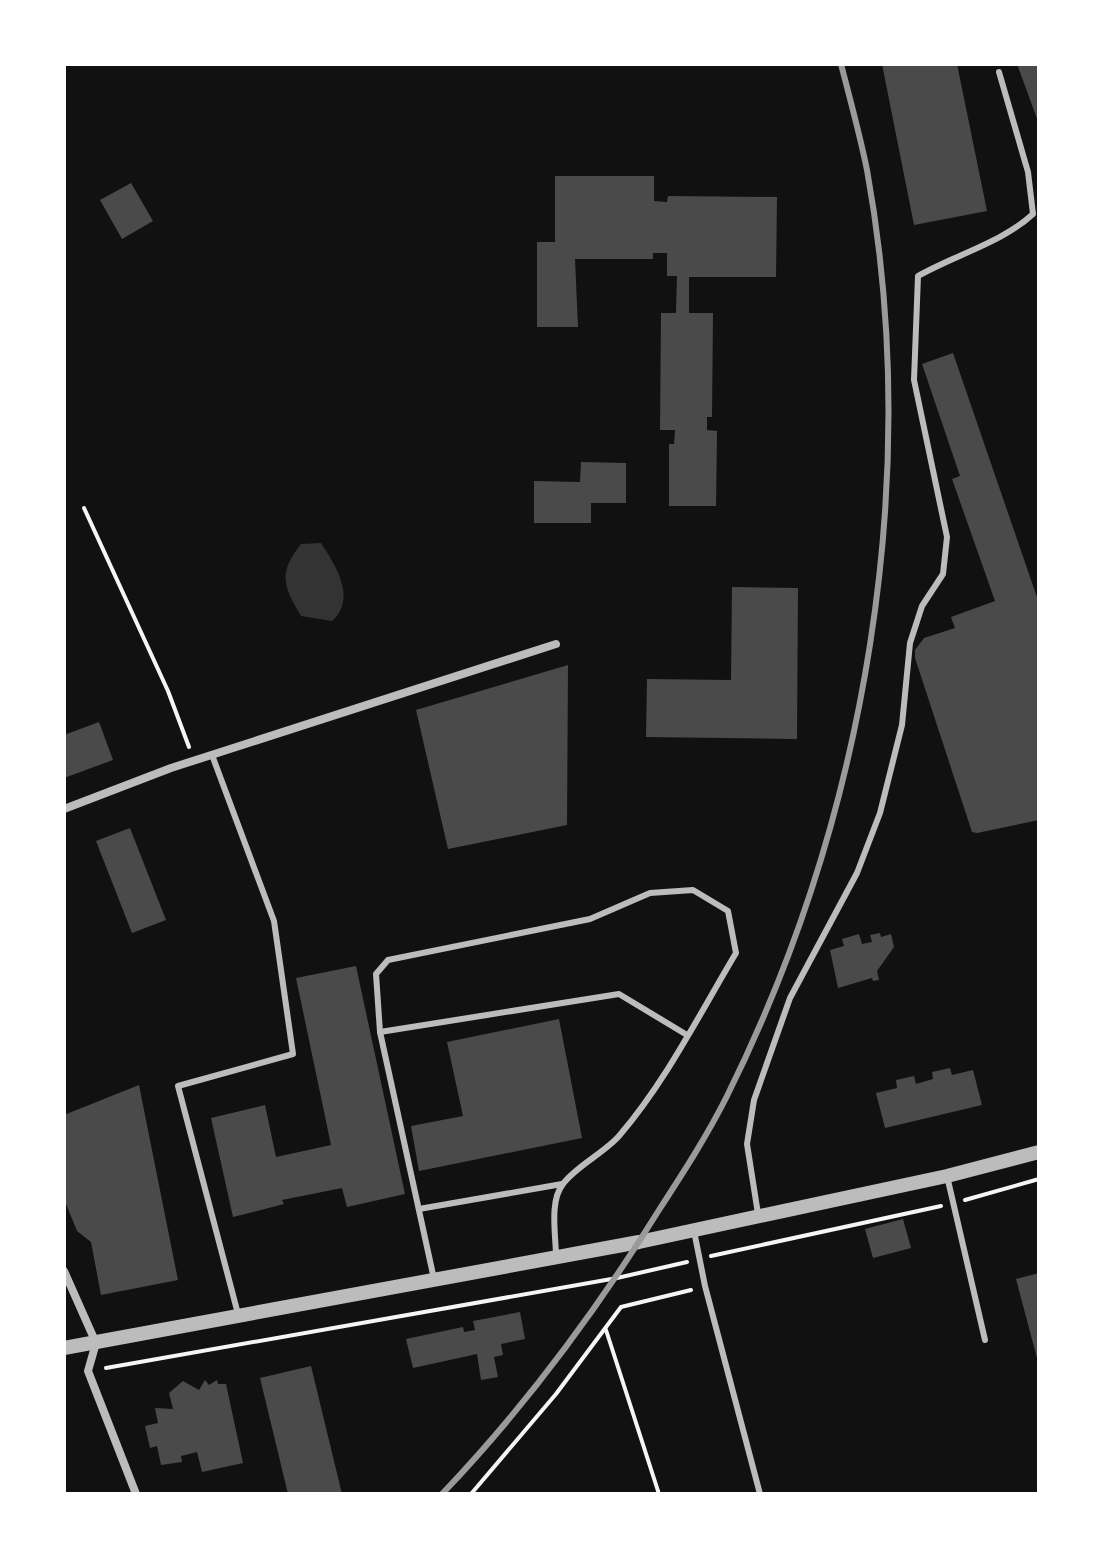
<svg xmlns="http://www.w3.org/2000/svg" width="1103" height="1558" font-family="Cabin,sans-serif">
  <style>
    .water { fill: #333 }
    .building { fill: #4a4a4a }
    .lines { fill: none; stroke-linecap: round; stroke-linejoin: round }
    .path { stroke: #f5f5f5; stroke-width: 4 }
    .service { stroke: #bcbcbc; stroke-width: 6 }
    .minor { stroke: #bcbcbc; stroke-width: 8 }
    .tertiary { stroke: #bcbcbc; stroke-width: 14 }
    .rail { stroke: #9a9a9a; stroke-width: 6 }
  </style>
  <rect width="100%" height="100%" fill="#111"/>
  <!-- water -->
  <path class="water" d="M321 543C336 566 357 599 332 621L301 616C283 586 278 573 301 544Z"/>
  <!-- building -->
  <g class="building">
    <polygon points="882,64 957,64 987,211 914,225"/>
    <polygon points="1017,64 1039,64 1039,124"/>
    <polygon points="555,176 654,176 654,201 667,202 668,196 777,197 776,277 689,277 689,313 713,313 712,417 707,417 707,430 717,431 716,506 669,506 669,444 674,444 675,430 660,430 661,313 676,313 677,276 667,276 667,253 653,253 653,259 575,259 578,327 537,327 537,242 555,242"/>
    <polygon points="131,183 153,221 122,239 100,200"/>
    <polygon points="953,353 1039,603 1039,820 977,833 972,832 915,658 915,650 924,638 955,628 951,617 995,601 952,479 960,476 922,364"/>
    <polygon points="581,462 626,463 626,503 591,503 591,523 534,523 534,481 580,482"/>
    <polygon points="732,587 798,588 797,739 646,737 647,679 731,680"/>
    <polygon points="568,665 567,825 448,849 416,710"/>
    <polygon points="99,722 113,760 64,778 64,735"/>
    <polygon points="130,828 166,920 132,933 96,841"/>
    <polygon points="880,933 881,937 891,934 894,947 877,971 879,980 873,981 872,978 838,988 830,950 844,946 842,939 859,934 862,944 872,942 870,935"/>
    <polygon points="356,966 405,1194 347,1207 342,1188 282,1200 284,1204 233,1217 211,1118 265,1105 276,1157 331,1145 296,978"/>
    <polygon points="559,1019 582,1138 419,1171 411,1126 463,1116 447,1042"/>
    <polygon points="950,1068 952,1075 973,1070 982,1105 885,1128 876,1093 897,1088 896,1080 914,1076 916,1084 933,1079 932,1072"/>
    <polygon points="139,1085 178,1280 101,1295 91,1242 77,1231 64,1199 64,1115"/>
    <polygon points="903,1219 911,1248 873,1258 865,1229"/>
    <polygon points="1039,1273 1039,1362 1038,1362 1016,1279"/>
    <polygon points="520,1312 525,1339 501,1344 503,1355 494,1357 498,1377 481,1380 477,1354 413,1368 406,1339 463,1327 464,1332 475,1330 473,1321"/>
    <polygon points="311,1366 342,1494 288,1494 260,1378"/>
    <polygon points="205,1380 209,1385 217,1380 218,1384 226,1384 243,1463 202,1472 197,1452 181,1456 182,1462 161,1465 157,1446 150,1448 145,1426 158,1423 155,1408 173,1409 169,1393 183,1381 199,1390"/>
  </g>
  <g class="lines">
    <!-- path -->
    <g class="path">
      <polyline points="84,508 168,691 189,747"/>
      <polyline points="965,1200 1039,1179"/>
      <polyline points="711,1256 941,1206"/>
      <polyline points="606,1330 659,1494"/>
      <polyline points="106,1368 617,1278 687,1262"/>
      <polyline points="471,1494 556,1394 621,1307 691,1290"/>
    </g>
    <!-- service -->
    <g class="service">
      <polyline points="212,755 274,921 293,1054 178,1086 238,1314"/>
      <polyline points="380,1032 434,1279"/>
      <polyline points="947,1176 985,1340"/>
      <polyline points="419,1209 562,1184"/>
      <path d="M758 1214 747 1144 754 1100 790 998 857 873 880 813 902 725 910 643 922 606 943 574 947 537 914 380 918 276C955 255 1003 242 1033 214L1028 172 999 72"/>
      <polyline points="694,1231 705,1286 760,1494"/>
      <path d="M556 1257C556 1236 549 1201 563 1184 575 1167 604 1153 619 1136 666 1081 699 1015 736 953L728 911 693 890 650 893 590 919 388 960 376 974 380 1032 619 994 687 1035"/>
    </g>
    <!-- minor -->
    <g class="minor">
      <polyline points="64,809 171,768 556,644"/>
      <polyline points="64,1271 96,1343 88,1371 136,1494"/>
    </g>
    <!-- tertiary -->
    <polyline class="tertiary" points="64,1348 639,1242 947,1176 1039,1152"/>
    <!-- rail -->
    <path class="rail" d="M442 1494C526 1406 595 1313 659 1210 683 1173 707 1136 727 1096 866 816 923 479 867 170 860 135 850 99 841 64"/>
  </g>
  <!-- border -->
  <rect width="1103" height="1558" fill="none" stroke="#ffffff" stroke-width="132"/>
</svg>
